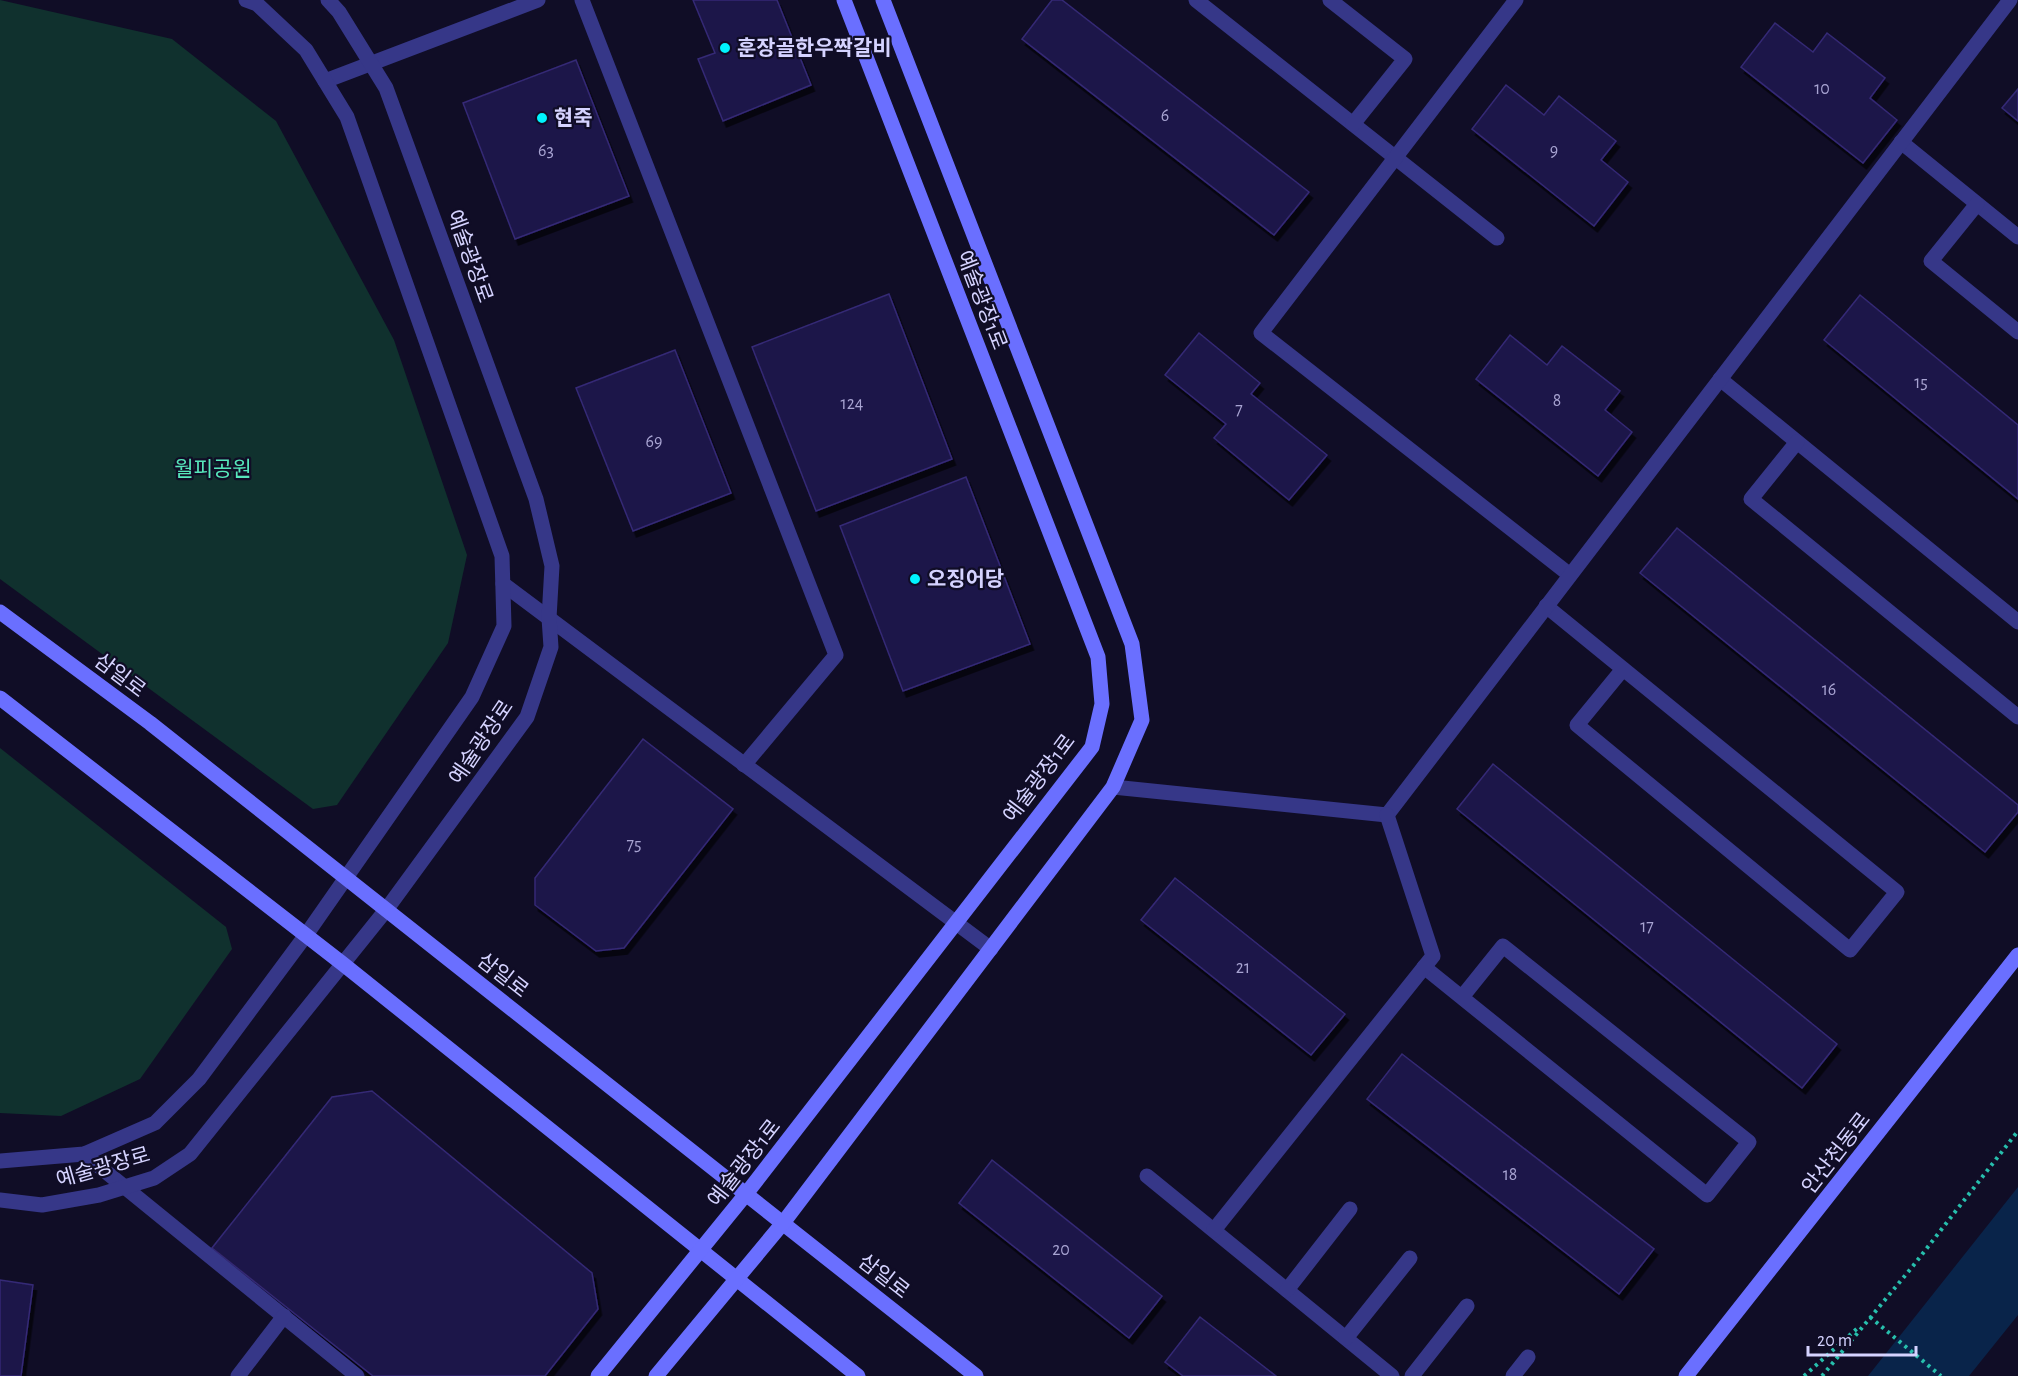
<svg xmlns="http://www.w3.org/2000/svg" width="2018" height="1376" font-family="'Alegreya Sans','Noto Sans KR',sans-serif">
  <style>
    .green { fill: #10312e }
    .water { fill: #09244a }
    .building { fill: #1f1849; stroke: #342976; stroke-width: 1.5; filter: url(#shadow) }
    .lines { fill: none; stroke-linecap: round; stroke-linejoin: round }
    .path { stroke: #27bfad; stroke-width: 4; stroke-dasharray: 3 4.5; stroke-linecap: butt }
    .lane { stroke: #363788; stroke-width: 15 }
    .street { stroke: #363788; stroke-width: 15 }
    .secondary { stroke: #6a6fff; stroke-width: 15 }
    .poi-dot { fill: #00f3fe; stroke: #100d26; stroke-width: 2 }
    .labels { text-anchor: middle; stroke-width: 4.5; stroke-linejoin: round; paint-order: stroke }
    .number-label { font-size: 18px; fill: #a8a4d2 }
    .poi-label { font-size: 21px; font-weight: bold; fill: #d5d3ff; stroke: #100d26; text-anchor: start }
    .street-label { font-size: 21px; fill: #d5d3ff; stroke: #100d26 }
    .park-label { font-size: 21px; fill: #57e7bb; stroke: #100d26 }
  </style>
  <defs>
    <filter id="shadow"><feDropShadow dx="3.5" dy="6" stdDeviation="0" flood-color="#0009"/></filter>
  </defs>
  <rect width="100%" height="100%" fill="#100d26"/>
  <!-- green -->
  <g class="green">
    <polygon points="0,0 172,39 276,121 394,340 467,555 448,643 337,805 313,809 0,579"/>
    <polygon points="0,748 226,927 232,949 140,1079 61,1116 0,1113"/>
  </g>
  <!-- water -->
  <polygon class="water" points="2018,1187 2018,1315 1969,1376 1868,1376"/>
  <!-- building -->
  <g class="building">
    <polygon points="693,0 777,0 811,85 723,121 698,59 715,53"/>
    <polygon points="1052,0 1062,0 1309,192 1274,235 1022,39"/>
    <polygon points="1775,23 1813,52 1827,33 1885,78 1870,98 1897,120 1863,163 1741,67"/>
    <polygon points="576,60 629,196 515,239 463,103"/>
    <polygon points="1506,85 1544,115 1559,96 1616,141 1601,160 1628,182 1594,226 1472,129"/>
    <polygon points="2018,89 2018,121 2002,108"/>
    <polygon points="889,294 952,459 816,511 752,347"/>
    <polygon points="1860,295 2018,425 2018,499 1824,340"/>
    <polygon points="1199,333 1260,383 1251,394 1327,455 1289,500 1214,438 1226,424 1165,375"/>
    <polygon points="1510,335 1547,365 1562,346 1620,391 1605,410 1632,432 1598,476 1476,379"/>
    <polygon points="675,350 731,493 633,531 576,388"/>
    <polygon points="966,477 1030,644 903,691 840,526"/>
    <polygon points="1677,528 2018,805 2018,812 1985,852 1640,573"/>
    <polygon points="643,739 733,809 624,948 596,951 535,905 535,878"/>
    <polygon points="1493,764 1837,1044 1802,1088 1457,809"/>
    <polygon points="1175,878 1345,1014 1311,1055 1141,920"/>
    <polygon points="1402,1054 1654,1249 1619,1294 1367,1099"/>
    <polygon points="372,1091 592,1273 598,1309 545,1376 373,1376 212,1248 332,1097"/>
    <polygon points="992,1160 1162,1296 1129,1338 959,1203"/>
    <polygon points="0,1280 33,1285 21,1376 0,1376"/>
    <polygon points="1200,1317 1276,1376 1183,1376 1165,1362"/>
  </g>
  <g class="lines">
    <!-- path -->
    <g class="path">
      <polyline points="1870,1317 1941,1376"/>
      <polyline points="1804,1376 1860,1326"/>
      <polyline points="1822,1376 1913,1266 2018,1131"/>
    </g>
    <!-- lane -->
    <g class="lane">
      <polyline points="1196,0 1497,238"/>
      <polyline points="1330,0 1405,59 1353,124"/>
      <polyline points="1516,0 1261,333 1570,575"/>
      <polyline points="1901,142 2018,237"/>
      <polyline points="1977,204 1931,261 2018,332"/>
      <polyline points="1720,379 2018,622"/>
      <polyline points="1797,442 1751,499 2018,717"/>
      <polyline points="1546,606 1897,892 1850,950 1577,725 1623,669"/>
      <polyline points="1113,787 1387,815 2010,0"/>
      <polyline points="1424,967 1707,1195 1749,1142 1503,946 1462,997"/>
      <polyline points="1147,1176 1392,1376"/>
      <polyline points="1214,1230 1433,956 1387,815"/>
      <polyline points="1287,1290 1350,1209"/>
      <polyline points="1346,1338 1410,1258"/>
      <polyline points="1412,1376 1467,1306"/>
      <polyline points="1513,1376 1528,1357"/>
    </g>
    <!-- street -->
    <g class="street">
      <polyline points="582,0 836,655 744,765"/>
      <polyline points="325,81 538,0"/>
      <polyline points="503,584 991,949"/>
      <polyline points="84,1154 357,1376"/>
      <polyline points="0,1161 84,1154 155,1123 199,1079 306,935 472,697 504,626 502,556 347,117 306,50 257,4 246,0"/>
      <polyline points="0,1200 42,1205 99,1195 154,1178 190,1154 386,910 527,717 551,647 549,618 552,566 536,499 386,88 339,12 328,0"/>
      <polyline points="238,1376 284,1316"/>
    </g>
    <!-- secondary -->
    <g class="secondary">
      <polyline points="0,612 150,723 976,1376"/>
      <polyline points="0,698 343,964 858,1376"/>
      <polyline points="598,1376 746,1194 1092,747 1102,704 1098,657 844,0"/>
      <polyline points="656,1376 783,1223 1113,787 1142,720 1132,644 883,0"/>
      <polyline points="1686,1376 2018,955"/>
    </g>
  </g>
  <!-- markers -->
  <g class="poi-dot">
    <circle cx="725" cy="48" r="6"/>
    <circle cx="542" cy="118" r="6"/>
    <circle cx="915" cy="579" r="6"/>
  </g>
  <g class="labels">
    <!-- number labels -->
    <g class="number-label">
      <text x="1822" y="94">10</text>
      <text x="1165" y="121">6</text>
      <text x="546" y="156">63</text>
      <text x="1554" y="156">9</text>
      <text x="1921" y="388">15</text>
      <text x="1557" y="406">8</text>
      <text x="852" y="409">124</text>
      <text x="1239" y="415">7</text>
      <text x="654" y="447">69</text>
      <text x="1829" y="695">16</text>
      <text x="634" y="850">75</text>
      <text x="1647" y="932">17</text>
      <text x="1243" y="973">21</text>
      <text x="1510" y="1180">18</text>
      <text x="1061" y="1255">20</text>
    </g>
    <!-- poi labels -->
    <g class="poi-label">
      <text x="737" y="55">훈장골한우짝갈비</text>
      <text x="554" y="125">현죽</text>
      <text x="927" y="586">오징어당</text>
    </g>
    <!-- street labels -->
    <g class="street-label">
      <text transform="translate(470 256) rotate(70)" y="7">예술광장로</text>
      <text transform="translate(982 300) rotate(69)" y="7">예술광장1로</text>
      <text transform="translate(120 675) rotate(37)" y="7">삼일로</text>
      <text transform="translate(481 742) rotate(-56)" y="7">예술광장로</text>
      <text transform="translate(1039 778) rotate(-53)" y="7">예술광장1로</text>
      <text transform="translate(503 975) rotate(38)" y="7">삼일로</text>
      <text transform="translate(1836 1153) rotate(-52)" y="7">안산천동로</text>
      <text transform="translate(744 1163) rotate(-52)" y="7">예술광장1로</text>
      <text transform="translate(103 1167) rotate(-16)" y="7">예술광장로</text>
      <text transform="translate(884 1276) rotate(38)" y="7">삼일로</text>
    </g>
    <!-- park labels -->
    <g class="park-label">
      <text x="213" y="476">월피공원</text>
    </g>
  </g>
  <!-- scale -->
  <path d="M1808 1346v9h108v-9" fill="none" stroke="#d5d3ff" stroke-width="3"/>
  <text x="1817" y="1346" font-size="18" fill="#d5d3ff" stroke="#100d26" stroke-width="4.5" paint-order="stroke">20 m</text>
</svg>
